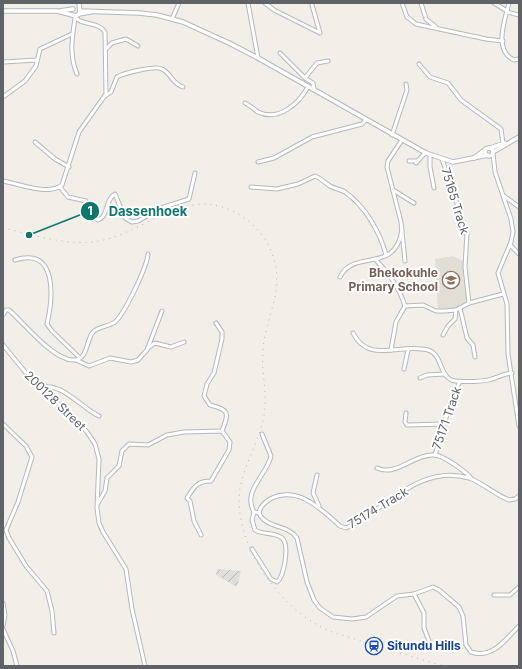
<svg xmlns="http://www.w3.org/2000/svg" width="522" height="669" font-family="Inter,sans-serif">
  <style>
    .industrial { fill: url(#industrial-furrows) }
    .education { fill: #e1ded6 }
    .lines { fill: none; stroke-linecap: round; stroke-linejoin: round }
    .minor-casing { stroke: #b5b8bc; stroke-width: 5 }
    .tertiary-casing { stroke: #b5b8bc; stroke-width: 5.5 }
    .minor { stroke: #fff; stroke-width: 3 }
    .tertiary { stroke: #fff; stroke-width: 3.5 }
    .rail { stroke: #b6b7b8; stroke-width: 1; stroke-dasharray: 1 5; stroke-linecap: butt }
    .labels { text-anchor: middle; stroke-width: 4; stroke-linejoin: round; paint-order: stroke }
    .street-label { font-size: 12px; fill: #5f6368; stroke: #fff }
    .education-label { font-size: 12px; font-weight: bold; fill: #785e54; stroke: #fff; text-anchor: end }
    .transit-label { font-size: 12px; font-weight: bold; fill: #164399; stroke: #fff; text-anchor: start }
    .leader { fill: none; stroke: #0f766e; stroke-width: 1.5 }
    .callout-dot { fill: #0f766e; stroke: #fff; stroke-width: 1.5 }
    .mark-label { font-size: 12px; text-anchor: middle; font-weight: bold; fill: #fff }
    .callout-label { font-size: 13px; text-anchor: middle; font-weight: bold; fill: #0f766e; stroke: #fff; stroke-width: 4; stroke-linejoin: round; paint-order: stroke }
  </style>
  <defs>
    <pattern id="industrial-furrows" width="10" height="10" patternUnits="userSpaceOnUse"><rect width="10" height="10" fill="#e0deda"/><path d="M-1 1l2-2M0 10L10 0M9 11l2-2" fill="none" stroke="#b9b8b5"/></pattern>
  </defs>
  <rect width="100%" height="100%" fill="#f1efe8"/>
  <!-- industrial -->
  <polygon class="industrial" points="217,569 241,571 237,587 216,575"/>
  <!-- education -->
  <polygon class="education" points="453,256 463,261 468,299 457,308 438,309 435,259"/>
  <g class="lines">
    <defs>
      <g id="minor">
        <polyline points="248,3 258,58"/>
        <polyline points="265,3 274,10 320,33 312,5"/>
        <polyline points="402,3 407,17 416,24 486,39 503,41"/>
        <polyline points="421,3 426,19 436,27"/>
        <polyline points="494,3 507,11"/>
        <path d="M509 3C505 19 493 51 514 60L519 59"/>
        <polyline points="507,12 519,15"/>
        <path d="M75 18C72 38 69 55 77 74"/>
        <polyline points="172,19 179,3"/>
        <polyline points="106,49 112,43 126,39 138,46"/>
        <polyline points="280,53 305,78 313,83 314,90"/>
        <polyline points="3,62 37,60"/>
        <polyline points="419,64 430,77 448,83 461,100 501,129 503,144"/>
        <polyline points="305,78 317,63 328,61"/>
        <path d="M105 96 111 92 117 77C124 73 156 65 162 69 172 74 171 83 183 87"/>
        <polyline points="3,97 25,81 36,66 40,49 72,34"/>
        <path d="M245 103C249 105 254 109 258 112 279 122 299 103 308 87"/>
        <polyline points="392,135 407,90 406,84"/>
        <polyline points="402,140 388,161 387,167 401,222 405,261"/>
        <polyline points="35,142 55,159 69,167"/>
        <polyline points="493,153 495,172 511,219 513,232 511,242 498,273 507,304 508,354 519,426"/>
        <polyline points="430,155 430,167 434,188"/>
        <polyline points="442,159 467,233 465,267 469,303"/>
        <polyline points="409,161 417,161"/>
        <polyline points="258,162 274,158 312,137 362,124 366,120"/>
        <polyline points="416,163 425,153"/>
        <path d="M3 181C20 184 48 196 62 185L79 132 106 94 105 32C98 21 81 26 74 16"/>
        <path d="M60 187 68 197 86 201 93 217 98 220C109 216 105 199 115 194L125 218 132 222 138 221 161 208 189 199 195 173"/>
        <path d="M251 187 277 189 298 184 315 176C321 178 325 183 330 186 335 189 340 189 345 192 365 206 380 232 386 255"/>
        <polyline points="393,190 414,203"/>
        <polyline points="504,196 519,207"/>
        <polyline points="510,245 519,254"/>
        <path d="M15 260C58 246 53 298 47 324L52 331 80 358"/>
        <path d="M376 260C389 274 399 287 405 306L396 322 391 350"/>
        <path d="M340 277C354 248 395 275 402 230"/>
        <polyline points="405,306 423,305 436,311 445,311 456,310 469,303 503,294"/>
        <polyline points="460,308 467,338 473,345 475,357"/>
        <path d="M3 315 6 310H9C23 322 53 360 73 360 88 361 86 340 93 332 99 326 108 327 115 322 125 313 147 267 148 254"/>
        <path d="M216 323 222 332V339L214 373 207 384 204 396 210 405C230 410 229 413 222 431"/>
        <path d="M353 333C369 365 401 342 428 350 443 354 439 379 455 381 463 382 484 382 492 379 499 377 505 373 512 373"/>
        <polyline points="443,335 448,326 455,319 456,310"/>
        <polyline points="3,345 31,379 70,414 87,432 95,444 99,459 97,508 99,523 103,532 126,569 132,609 145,666"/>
        <polyline points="148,348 155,343 171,347 184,342"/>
        <polyline points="76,360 89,366 110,358 131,362 138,360 147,350 162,311"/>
        <polyline points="404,369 408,350"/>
        <polyline points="420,378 427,375 445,374"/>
        <path d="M41 388C59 380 83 409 99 416"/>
        <polyline points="406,413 405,422 407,425 444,424"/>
        <polyline points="3,424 26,446 32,457 18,502 6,530 9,538 26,566 47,591 52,611 54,633"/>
        <polyline points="435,455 450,404 460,381"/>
        <path d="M377 468C396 477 414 454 434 455 443 455 465 471 471 478"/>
        <polyline points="317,475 313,493 319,506"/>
        <path d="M519 496 515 499 509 500C494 494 483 483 469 478 420 463 385 510 346 528L340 526C321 509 298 485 270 499 265 502 260 507 259 513 266 529 288 524 297 538L307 582 314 600 320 608 333 617 352 619 366 617 397 596 414 594 433 587 439 590 459 607 463 616 466 645 471 652C493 659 505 640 519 626"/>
        <path d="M98 503 105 491 107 478 119 466 122 451 129 444 148 445 167 435 184 432 222 431 230 442 229 450 211 481C197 481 194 487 187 498L190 501 194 521 201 535"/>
        <path d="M254 512C242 491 267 475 271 456L262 434"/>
        <path d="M252 549 271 579 277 582C284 577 290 545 282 538 275 532 263 535 255 530L252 520 254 512 259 513"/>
        <polyline points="414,594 424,613 424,628 429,641"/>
        <polyline points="494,595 510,595 519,587"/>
        <polyline points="3,603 5,615 3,626"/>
        <polyline points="3,629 13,651 17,666"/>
      </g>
      <g id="tertiary">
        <polyline points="3,11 57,11 76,16 80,13 79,3"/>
        <polyline points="60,11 73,9"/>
        <polyline points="80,11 139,13 157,15 183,22 229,43 258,58 426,153 453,162 488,155"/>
        <polyline points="79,14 91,12"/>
        <polyline points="490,148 505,143"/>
        <circle cx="489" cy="152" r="4"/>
        <polyline points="493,152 519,137"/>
        <polyline points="474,158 486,149"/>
      </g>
    </defs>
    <!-- minor casing -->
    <use href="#minor" class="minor-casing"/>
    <!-- tertiary casing -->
    <use href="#tertiary" class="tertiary-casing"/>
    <!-- minor -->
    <use href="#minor" class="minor"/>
    <!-- tertiary -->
    <use href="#tertiary" class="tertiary"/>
    <!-- rail -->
    <path class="rail" d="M3 228C31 234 63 245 92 242 142 237 181 186 232 211 263 225 281 257 276 291 273 311 264 330 263 351 261 373 268 394 264 416 259 441 245 463 240 488 232 544 281 612 332 632L443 666"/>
  </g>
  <!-- icons -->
  <defs>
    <symbol id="school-ring" viewBox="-11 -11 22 22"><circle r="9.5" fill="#fff" stroke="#8d6e63" stroke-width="1.5"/><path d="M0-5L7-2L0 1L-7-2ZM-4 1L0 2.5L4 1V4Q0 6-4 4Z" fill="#8d6e63"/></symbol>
    <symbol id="station-ring" viewBox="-11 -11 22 22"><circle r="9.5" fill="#fff" stroke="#1a4fb4" stroke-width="1.5"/><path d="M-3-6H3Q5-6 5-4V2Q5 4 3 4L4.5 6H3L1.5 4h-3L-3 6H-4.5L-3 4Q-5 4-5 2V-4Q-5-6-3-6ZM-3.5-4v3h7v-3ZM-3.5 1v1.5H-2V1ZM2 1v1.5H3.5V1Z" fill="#1a4fb4"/></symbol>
  </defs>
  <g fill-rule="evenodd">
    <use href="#school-ring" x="441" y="270" width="20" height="20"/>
    <use href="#station-ring" x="364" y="636" width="20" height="20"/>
  </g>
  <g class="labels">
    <!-- street labels -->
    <g class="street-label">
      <text transform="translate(455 201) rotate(73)" y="4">75165 Track</text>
      <text transform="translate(55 401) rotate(44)" y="4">200128 Street</text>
      <text transform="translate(447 418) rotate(-71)" y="4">75171 Track</text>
      <text transform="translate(378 508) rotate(-31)" y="4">75174 Track</text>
    </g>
    <!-- education labels -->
    <g class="education-label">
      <text x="438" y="277">Bhekokuhle<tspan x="438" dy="14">Primary School</tspan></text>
    </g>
    <!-- transit labels -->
    <g class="transit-label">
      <text x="387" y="650">Situndu Hills</text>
    </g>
  </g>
  <!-- callouts -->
  <path class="leader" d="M29 235L90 211"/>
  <g class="callout-dot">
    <circle cx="29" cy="235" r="4"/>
    <circle cx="90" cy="211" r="10"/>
  </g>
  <g class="mark-label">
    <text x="90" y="215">1</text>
  </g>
  <g class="callout-label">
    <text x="148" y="216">Dassenhoek</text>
  </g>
  <!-- border -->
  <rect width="522" height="669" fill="none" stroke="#5f6368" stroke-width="8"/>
</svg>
